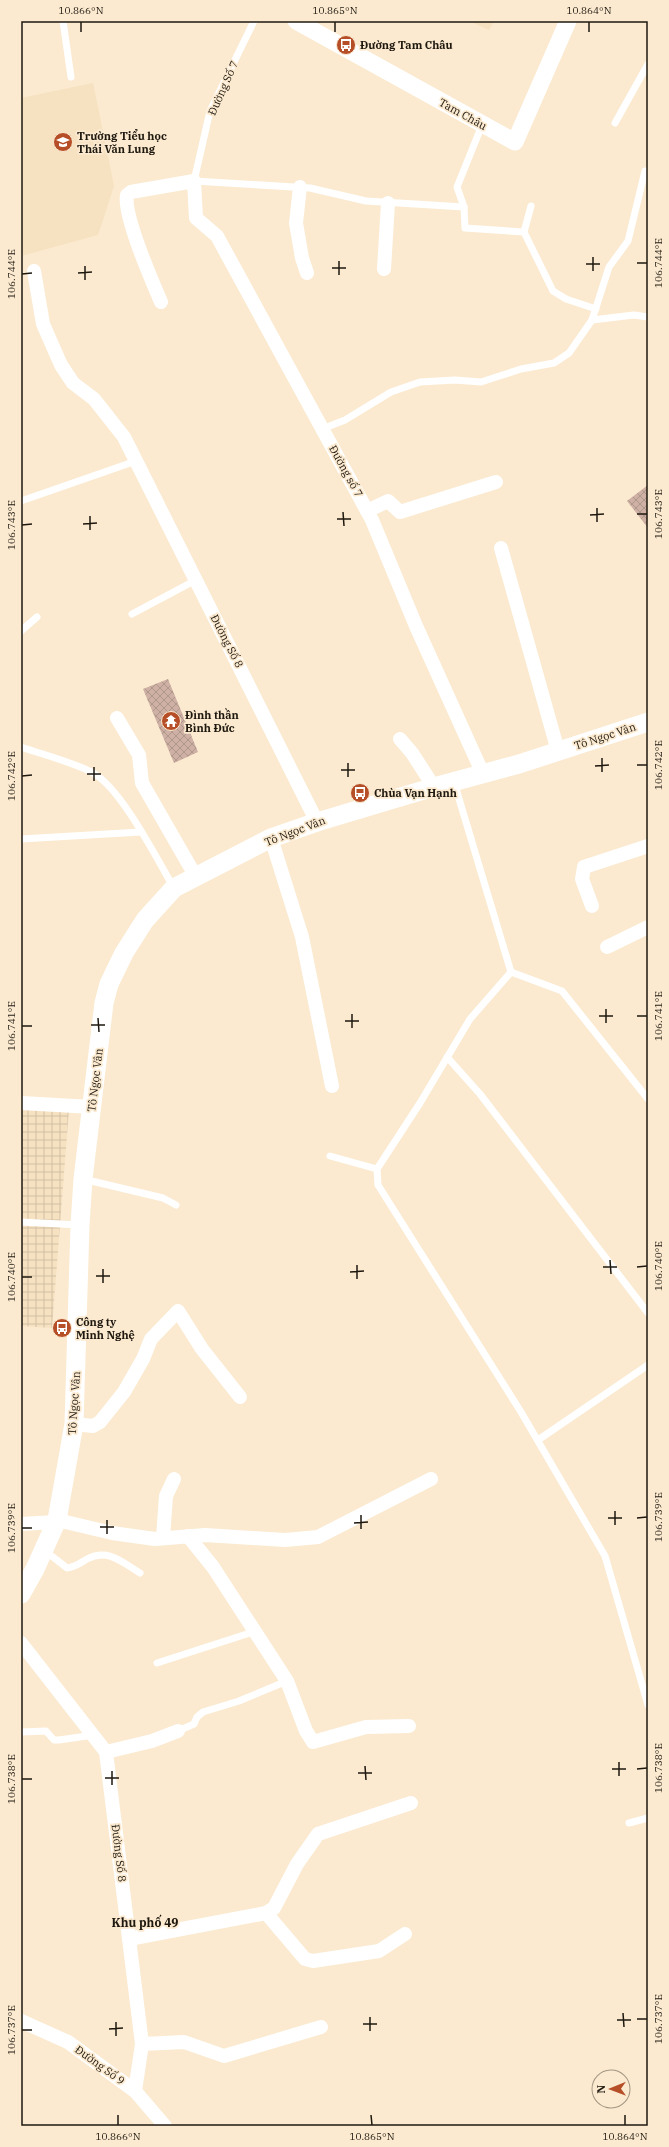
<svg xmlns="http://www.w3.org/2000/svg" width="669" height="2147" font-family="'IBM Plex Serif',serif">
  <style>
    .built { fill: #f6e1c0 }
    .industrial { fill: url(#industrial-grid) }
    .building { fill: url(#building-cross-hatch) }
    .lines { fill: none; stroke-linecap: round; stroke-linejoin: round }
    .service { stroke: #fff; stroke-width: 7 }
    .minor { stroke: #fff; stroke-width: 14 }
    .tertiary { stroke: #fff; stroke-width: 17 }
    .secondary { stroke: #fff; stroke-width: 19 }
    .ticks { fill: none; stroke: #1e180f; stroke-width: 1.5 }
    .labels { text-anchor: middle; stroke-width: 3.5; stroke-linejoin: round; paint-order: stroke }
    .poi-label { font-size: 11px; font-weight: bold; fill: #1e180f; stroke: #fbead0; text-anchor: start }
    .street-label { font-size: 11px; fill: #1e180f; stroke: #fbead0 }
    .neighbourhood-label { font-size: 12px; font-weight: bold; fill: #1e180f; stroke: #fbead0 }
    .neatline { fill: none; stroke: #1e180f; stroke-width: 1.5 }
    .ticks-label { font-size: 10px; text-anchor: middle; fill: #1e180f }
  </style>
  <defs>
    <pattern id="industrial-grid" width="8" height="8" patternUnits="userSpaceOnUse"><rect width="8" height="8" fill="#f6e1c0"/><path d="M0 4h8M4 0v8" fill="none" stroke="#d2c0a4"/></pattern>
    <pattern id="building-cross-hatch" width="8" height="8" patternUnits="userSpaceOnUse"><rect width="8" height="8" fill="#ceb0a4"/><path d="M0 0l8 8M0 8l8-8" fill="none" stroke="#b0978c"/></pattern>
  </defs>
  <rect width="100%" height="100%" fill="#fbead0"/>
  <!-- built -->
  <g class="built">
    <polygon points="469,21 494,21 489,30"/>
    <polygon points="93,83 114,186 98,235 21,256 21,98"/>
  </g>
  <!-- industrial -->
  <polygon class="industrial" points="21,1107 69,1109 52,1328 21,1326"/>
  <!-- building -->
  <g class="building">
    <polygon points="648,485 648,528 627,501"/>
    <polygon points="168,679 198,752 174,763 143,689"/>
  </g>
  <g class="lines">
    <!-- service -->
    <g class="service">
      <polyline points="63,21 71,77"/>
      <polyline points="254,21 210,111 194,181 310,188 366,201 464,207"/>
      <polyline points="615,123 648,64"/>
      <polyline points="482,125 457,187 464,207 465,228 524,232"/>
      <polyline points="531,206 524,232 553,291 566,299 596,309"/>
      <polyline points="592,320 634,315 648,317"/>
      <polyline points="322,429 345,420 391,392 420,382 455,380 481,382 521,369 554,363 569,353 592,320 609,267 628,241 645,171"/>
      <polyline points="21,501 136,461"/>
      <polyline points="132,614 196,580"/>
      <polyline points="21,631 37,617"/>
      <path d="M21 747C41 754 76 763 93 773 121 788 157 859 174 888"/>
      <polyline points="454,782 511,972 470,1019 420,1103 377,1169 378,1185 521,1412 605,1556 648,1705"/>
      <polyline points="21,839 141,832"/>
      <polyline points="511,972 562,991 648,1099"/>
      <polyline points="447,1057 480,1094 648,1313"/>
      <polyline points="330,1156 377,1169"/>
      <polyline points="83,1179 163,1198 176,1205"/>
      <polyline points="21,1222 80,1225"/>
      <polyline points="538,1440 648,1365"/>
      <path d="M44 1550 67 1568C76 1567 80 1563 87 1559 108 1548 122 1562 140 1573"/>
      <polyline points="157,1663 253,1632"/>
      <polyline points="178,1731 194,1724 197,1717 203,1712 239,1701 287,1681"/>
      <polyline points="21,1732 46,1731 54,1740 59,1740 94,1735"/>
      <polyline points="629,1823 648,1818"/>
    </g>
    <!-- minor -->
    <g class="minor">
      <polyline points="300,187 296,223 302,258 307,273"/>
      <polyline points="384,269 388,203"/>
      <polyline points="34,271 43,324 61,365 73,383 94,399 124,437 317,822"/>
      <path d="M161 302C152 281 123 215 127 195L131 192 194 181 196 218 217 236 372 520 416 626 483 774"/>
      <polyline points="367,511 388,501 400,512 496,482"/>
      <polyline points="501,548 558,751"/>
      <polyline points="117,718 139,755 142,783 196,877"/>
      <polyline points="400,739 412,753 434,787"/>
      <polyline points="271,838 302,937 332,1086"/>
      <polyline points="592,906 582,879 584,867 648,846"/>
      <polyline points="607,947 648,927"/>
      <polyline points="21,1103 92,1107"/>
      <polyline points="74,1424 93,1426 100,1422 124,1392 143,1359 151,1339 178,1311 202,1349 240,1397"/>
      <polyline points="57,1520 112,1533 155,1539 205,1535 285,1540 318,1537 431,1479"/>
      <polyline points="21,1524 56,1522"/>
      <polyline points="188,1536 213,1567 287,1681 306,1731 313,1742 366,1727 409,1726"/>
      <polyline points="163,1538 166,1496 174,1479"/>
      <polyline points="21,1643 106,1752 142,2044 135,2091"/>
      <polyline points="106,1752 152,1741 178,1731"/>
      <polyline points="266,1913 305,1959 313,1961 379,1951 405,1934"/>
      <polyline points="129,1939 266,1913 274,1908 297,1864 318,1834 411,1803"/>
      <polyline points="21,2021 68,2042 135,2091 165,2126"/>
      <polyline points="142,2044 184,2042 224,2056 321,2027"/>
    </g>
    <!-- tertiary -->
    <polyline class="tertiary" points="296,21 515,142 568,21"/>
    <!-- secondary -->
    <polyline class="secondary" points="21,1594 35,1569 57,1520 74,1424 80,1225 83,1179 104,1003 109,984 124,953 145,920 174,888 271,838 317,822 434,787 519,764 648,722"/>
  </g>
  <!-- ticks -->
  <path class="ticks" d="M81 22V32M335 22V32M589 22V32M593 257V271M339 261V275M637 263H647M586 264H600M85 266V280M332 268H346M78 273 92 272M22 274 32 273M597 508V522M343 512 344 526M637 514H647M590 515 604 514M90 516V530M337 519H351M83 524 97 523M22 525 32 524M602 758V772M348 763V777M637 765H647M595 766 609 765M94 767V781M341 770H355M87 774H101M22 776 32 775M606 1009V1023M352 1014V1028M599 1016H613M637 1016H647M98 1018 99 1032M345 1021H359M91 1025H105M22 1026H32M610 1260 611 1274M357 1265V1279M603 1267H617M637 1267 647 1266M103 1269V1283M350 1272 364 1271M96 1276H110M22 1277H32M615 1511V1525M361 1515V1529M608 1518H622M637 1518 647 1517M107 1520V1534M354 1523 368 1522M100 1527H114M22 1528H32M619 1762V1776M365 1766 366 1780M612 1769H626M637 1769 647 1768M112 1771V1785M358 1773H372M105 1778H119M22 1779H32M623 2013 624 2027M370 2017V2031M637 2019H647M617 2020H631M116 2022V2036M363 2024H377M109 2029 123 2028M22 2030H32M118 2115V2125M371 2115 372 2125M625 2115V2125"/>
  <!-- icons -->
  <defs>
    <symbol id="bus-disc" viewBox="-11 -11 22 22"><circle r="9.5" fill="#b64e27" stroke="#fbead0"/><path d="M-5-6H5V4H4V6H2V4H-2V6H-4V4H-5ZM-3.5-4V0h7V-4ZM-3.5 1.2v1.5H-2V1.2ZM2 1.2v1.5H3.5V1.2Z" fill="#fff"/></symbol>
    <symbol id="school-disc" viewBox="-11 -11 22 22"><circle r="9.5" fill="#b64e27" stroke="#fbead0"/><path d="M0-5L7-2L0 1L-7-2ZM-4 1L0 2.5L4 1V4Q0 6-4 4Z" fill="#fff"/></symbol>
    <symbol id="temple-disc" viewBox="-11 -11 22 22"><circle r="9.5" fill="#b64e27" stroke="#fbead0"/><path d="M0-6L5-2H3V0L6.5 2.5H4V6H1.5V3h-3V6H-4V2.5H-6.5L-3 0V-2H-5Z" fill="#fff"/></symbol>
  </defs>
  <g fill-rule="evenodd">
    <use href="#bus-disc" x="335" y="34" width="22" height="22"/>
    <use href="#school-disc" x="52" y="131" width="22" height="22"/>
    <use href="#temple-disc" x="160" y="710" width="22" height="22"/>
    <use href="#bus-disc" x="349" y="782" width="22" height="22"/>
    <use href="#bus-disc" x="51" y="1317" width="22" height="22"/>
  </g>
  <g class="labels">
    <!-- poi labels -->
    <g class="poi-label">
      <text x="360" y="49">Đường Tam Châu</text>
      <text x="77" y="140">Trường Tiểu học<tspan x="77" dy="13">Thái Văn Lung</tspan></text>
      <text x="185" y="719">Đình thần<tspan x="185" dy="13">Bình Đức</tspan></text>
      <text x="374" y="797">Chùa Vạn Hạnh</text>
      <text x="76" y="1326">Công ty<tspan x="76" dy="13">Minh Nghệ</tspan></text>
    </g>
    <!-- street labels -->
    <g class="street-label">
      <text transform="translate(223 88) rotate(-66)" y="4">Đường Số 7</text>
      <text transform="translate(463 114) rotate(29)" y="4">Tam Châu</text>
      <text transform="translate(346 471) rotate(61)" y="4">Đường số 7</text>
      <text transform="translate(227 641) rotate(63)" y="4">Đường Số 8</text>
      <text transform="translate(605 736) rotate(-18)" y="4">Tô Ngọc Vân</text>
      <text transform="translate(295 831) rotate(-21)" y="4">Tô Ngọc Vân</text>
      <text transform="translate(95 1080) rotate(-83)" y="4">Tô Ngọc Vân</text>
      <text transform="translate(74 1403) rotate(-86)" y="4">Tô Ngọc Vân</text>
      <text transform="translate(119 1853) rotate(83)" y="4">Đường Số 8</text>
      <text transform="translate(100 2065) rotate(36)" y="4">Đường Số 9</text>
    </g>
    <!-- neighbourhood labels -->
    <g class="neighbourhood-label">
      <text x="145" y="1927">Khu phố 49</text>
    </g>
  </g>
  <!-- border -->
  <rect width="669" height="2147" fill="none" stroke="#fbead0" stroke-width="44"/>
  <!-- north arrow -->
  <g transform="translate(611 2089) rotate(269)"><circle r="19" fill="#fbead0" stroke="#a39683"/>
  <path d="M0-3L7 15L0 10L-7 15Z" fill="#b64e27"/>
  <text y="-6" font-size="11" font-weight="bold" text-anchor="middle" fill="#1e180f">N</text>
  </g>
  <rect x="22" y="22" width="625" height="2103" class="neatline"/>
  <g class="ticks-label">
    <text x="81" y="14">10.866°N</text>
    <text x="335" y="14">10.865°N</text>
    <text x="589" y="14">10.864°N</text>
    <text transform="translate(658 263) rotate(-90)" y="4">106.744°E</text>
    <text transform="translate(11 274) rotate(-90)" y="4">106.744°E</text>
    <text transform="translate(658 514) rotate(-90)" y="4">106.743°E</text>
    <text transform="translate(11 525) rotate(-90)" y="4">106.743°E</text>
    <text transform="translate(658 765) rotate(-90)" y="4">106.742°E</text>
    <text transform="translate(11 776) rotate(-90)" y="4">106.742°E</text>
    <text transform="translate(658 1016) rotate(-90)" y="4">106.741°E</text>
    <text transform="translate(11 1026) rotate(-90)" y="4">106.741°E</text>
    <text transform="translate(658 1266) rotate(-90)" y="4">106.740°E</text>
    <text transform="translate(11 1277) rotate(-90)" y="4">106.740°E</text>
    <text transform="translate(658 1517) rotate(-90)" y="4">106.739°E</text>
    <text transform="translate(11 1528) rotate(-90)" y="4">106.739°E</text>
    <text transform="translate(658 1768) rotate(-90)" y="4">106.738°E</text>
    <text transform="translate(11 1779) rotate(-90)" y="4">106.738°E</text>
    <text transform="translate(658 2019) rotate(-90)" y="4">106.737°E</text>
    <text transform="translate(11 2030) rotate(-90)" y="4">106.737°E</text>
    <text x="118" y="2140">10.866°N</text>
    <text x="372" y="2140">10.865°N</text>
    <text x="625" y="2140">10.864°N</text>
  </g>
</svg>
